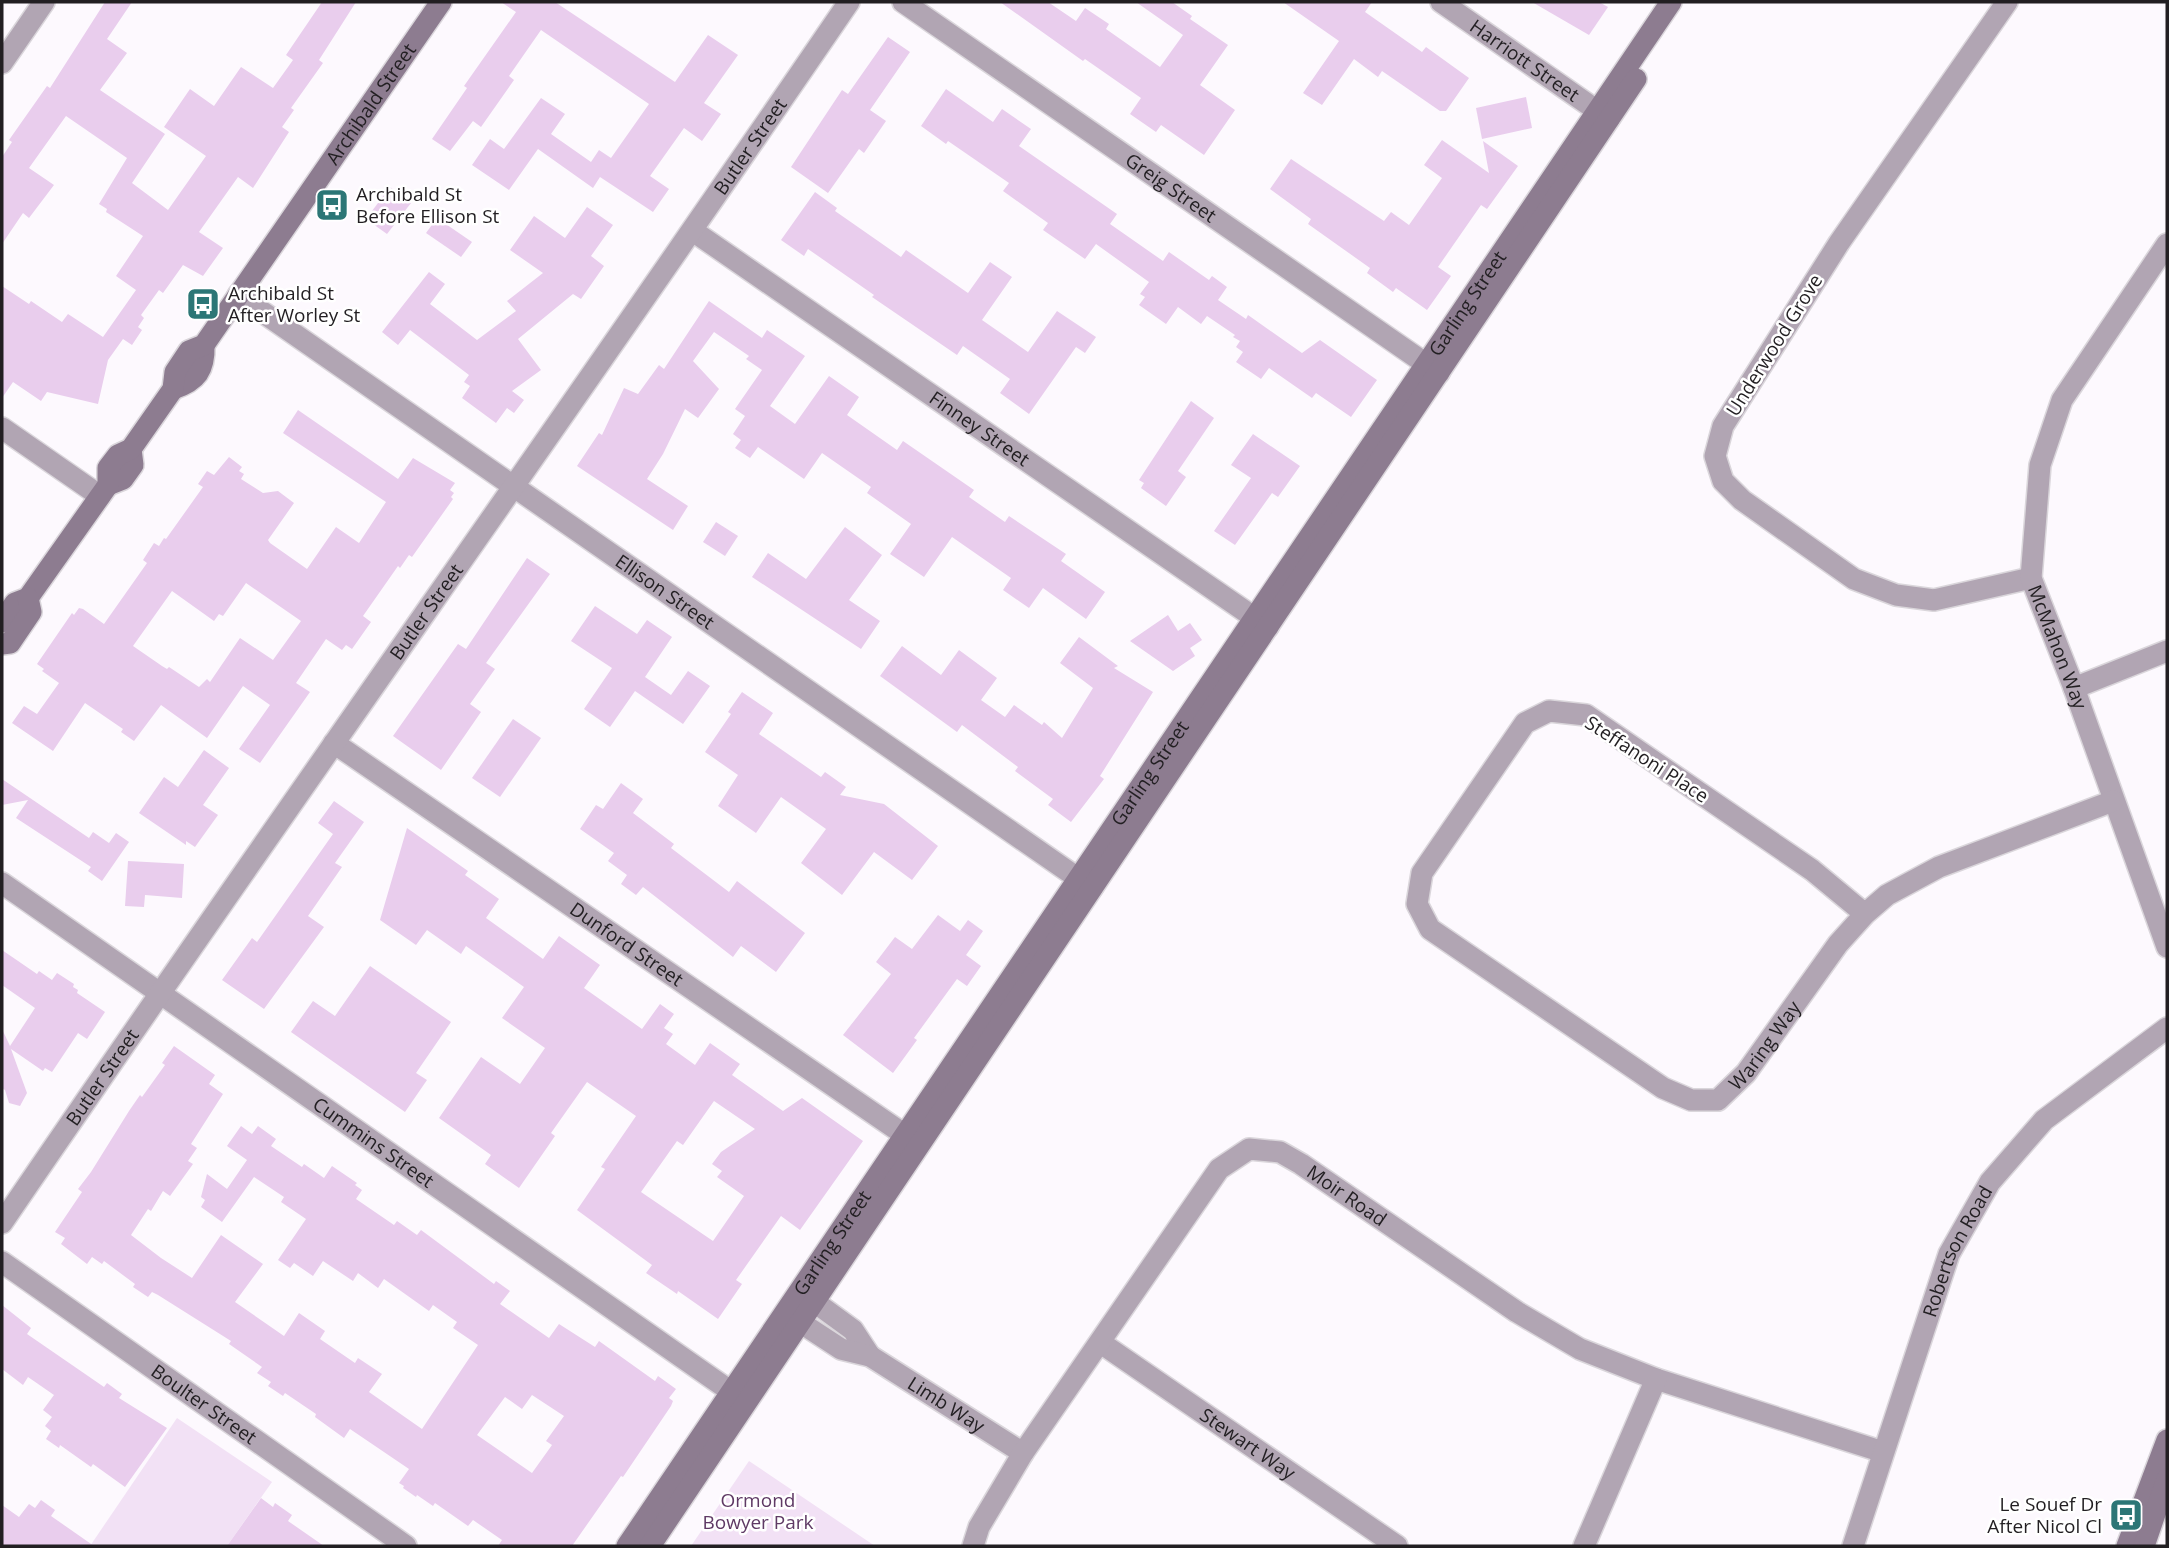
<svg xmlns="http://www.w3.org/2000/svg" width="2169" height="1548" font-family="'Open Sans',sans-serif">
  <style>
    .green { fill: #f2e1f5 }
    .building { fill: #e9cded; fill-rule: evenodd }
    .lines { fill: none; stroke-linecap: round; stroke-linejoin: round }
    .street-casing { stroke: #dad6db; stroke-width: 24 }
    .secondary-casing { stroke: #dad6db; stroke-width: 24 }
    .street { stroke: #b1a5b3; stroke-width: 21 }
    .secondary { stroke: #8d7c90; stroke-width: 21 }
    .labels { text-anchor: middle; stroke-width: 5; stroke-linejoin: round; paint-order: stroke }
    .street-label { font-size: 19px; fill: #221f22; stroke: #fff }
    .poi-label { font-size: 19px; fill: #221f22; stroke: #fff; text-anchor: start }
    .park-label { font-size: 19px; fill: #5f3a65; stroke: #fff }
  </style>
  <rect width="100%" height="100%" fill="#fdf9fe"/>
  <!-- green -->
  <g class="green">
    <polygon points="177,1418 272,1482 227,1546 90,1546"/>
    <polygon points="749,1461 875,1546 691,1546"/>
  </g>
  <!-- building -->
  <g class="building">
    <polygon points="105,2 132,2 107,39 127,53 100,90 165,134 132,183 168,210 206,156 164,127 190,89 214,106 241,67 273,88 293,60 286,55 322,2 356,2 319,60 323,63 291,108 294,110 282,127 289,132 253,188 238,177 199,232 223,248 203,276 183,265 163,293 159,290 141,315 144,318 138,327 142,330 132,345 123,339 108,360 98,404 47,392 41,401 13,382 2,398 2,286 29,304 31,301 62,322 68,314 103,337 136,290 116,276 143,236 106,212 107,209 99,204 127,158 66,116 29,168 54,185 29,218 23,213 2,244 2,157 12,142 9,140 47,86 50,88"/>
    <polygon points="501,2 555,2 675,82 708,35 738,55 704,103 721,114 702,141 684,128 650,176 669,189 653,212 600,177 593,188 538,149 509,190 472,165 490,139 504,149 541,98 565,114 551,134 591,162 599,150 611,158 649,104 541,30 509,76 514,80 481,127 473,121 450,151 432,139 467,88 464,86 516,12"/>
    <polygon points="1000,2 1048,2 1076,21 1085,8 1109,24 1106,29 1160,67 1183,35 1136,2 1172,2 1192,16 1190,19 1228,45 1200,85 1235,110 1204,155 1161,125 1156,132 1130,114 1141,98 1085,59 1083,61"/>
    <polygon points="1283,2 1372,2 1365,12 1422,52 1426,47 1469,78 1446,111 1440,111 1382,71 1378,77 1354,59 1322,105 1303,93 1339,41"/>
    <polygon points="1532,2 1599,2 1608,7 1589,35"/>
    <polygon points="888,37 910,52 870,110 886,121 864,153 859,149 828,193 791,167 842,90 848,94"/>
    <polygon points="946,89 993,122 1002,109 1031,129 1019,146 1117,214 1110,224 1163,261 1169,252 1209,280 1212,276 1227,287 1218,300 1246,319 1248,315 1302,353 1320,340 1377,380 1351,417 1316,393 1312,398 1269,368 1261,379 1236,362 1243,352 1236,347 1240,341 1233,337 1235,335 1207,316 1201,324 1178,307 1166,324 1139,305 1145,297 1140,294 1149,282 1096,244 1085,259 1043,230 1048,223 1003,191 1009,183 948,141 946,144 921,126"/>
    <polygon points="1526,97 1532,128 1482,139 1476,108"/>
    <polygon points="1442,140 1489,173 1483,141 1518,166 1487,209 1481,205 1438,267 1451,276 1427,310 1396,288 1393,292 1367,273 1370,268 1308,224 1311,219 1270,189 1291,159 1384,221 1391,212 1409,225 1442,178 1424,165"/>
    <polygon points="390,187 411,203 387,234 366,219"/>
    <polygon points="815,192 837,208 835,211 901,257 906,250 968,293 990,262 1012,277 982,320 1028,352 1057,311 1096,337 1085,353 1076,347 1029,414 1000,393 1010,379 963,346 957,355 872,297 874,295 808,249 804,256 781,240"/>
    <polygon points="587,207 613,225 591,256 604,266 581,299 573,294 518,339 541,370 512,391 524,400 514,413 507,408 496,423 462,398 470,386 464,382 469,375 410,330 398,345 382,332 429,272 445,284 430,304 477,340 516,311 507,301 543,273 510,250 534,216 565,238"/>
    <polygon points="437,218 472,242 461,257 426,233"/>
    <polygon points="709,301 762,338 767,330 805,356 770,406 795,424 829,376 859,397 847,415 897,450 903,441 974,490 969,497 1005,522 1009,516 1066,554 1061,561 1105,592 1086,619 1043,588 1029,608 1003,590 1011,578 952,537 924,577 890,554 911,524 867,493 871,487 822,453 804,479 758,447 750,458 735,448 741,440 733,434 745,416 735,409 762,370 746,359 749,356 714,332 693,361 719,389 698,418 685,409 663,454 647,479 688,506 673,530 577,466 599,433 602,435 624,388 638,394 659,365 664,369"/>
    <polygon points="1191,401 1214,418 1178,471 1186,477 1166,506 1141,488 1144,483 1139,480"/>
    <path d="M298 410 398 479 413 458 455 483 450 490 454 493 451 497 453 499 412 557 409 555 400 568 398 566 363 616 371 622 352 649 346 645 342 650 326 639 296 683 310 692 260 763 239 749 270 705 243 686 207 738 161 705 134 741 121 732 123 729 85 703 53 751 12 723 24 706 37 714 59 683 42 671 44 669 37 664 72 613 74 615 79 608 83 609 104 624 147 563 143 560 154 543 159 546 164 538 166 539 203 487 198 484 207 471 214 475 229 457 242 467 239 471 244 474 241 479 263 493 278 491 294 503 268 540 270 543 307 569 336 527 359 543 386 502 283 433ZM246 583 301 621 273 660 240 638 210 682 207 679 199 687 169 667 167 669 162 666 133 646 172 591 214 621 219 614 223 616Z"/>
    <polygon points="1253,434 1300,466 1278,497 1272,493 1235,545 1214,531 1251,478 1231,465"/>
    <polygon points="716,522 738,536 725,556 703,542"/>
    <polygon points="845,527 882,555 849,600 880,621 861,649 752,577 768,553 806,579"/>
    <polygon points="527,558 550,574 486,663 495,669 470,704 481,712 441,770 393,736 458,644 466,649"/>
    <polygon points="595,606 637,634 647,620 672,637 645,677 671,695 688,671 710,686 683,724 635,691 610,727 584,709 612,668 571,641"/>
    <polygon points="1168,615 1178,631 1190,623 1202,640 1190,648 1195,656 1173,671 1130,641"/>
    <polygon points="1079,637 1118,666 1114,668 1153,692 1100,776 1104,779 1071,822 1048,805 1053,799 1015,771 1018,767 962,725 957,732 880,676 902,646 941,675 959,650 997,678 981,700 1005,717 1014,705 1042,725 1044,722 1062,738 1093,688 1060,663"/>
    <polygon points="742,692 773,713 759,734 821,777 825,772 846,787 840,795 884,804 938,846 912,880 874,852 842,895 801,863 826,829 781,797 756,833 718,806 738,775 705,752 731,714 728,712"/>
    <polygon points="513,719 541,738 500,797 472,778"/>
    <polygon points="204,750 229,768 203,805 218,815 195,847 186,841 186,845 139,813 164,777 178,787"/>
    <polygon points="2,779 89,838 93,832 109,843 116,833 129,842 102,881 88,871 91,867 16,818 28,800 2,805"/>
    <polygon points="621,783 643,799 633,813 674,844 671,848 729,892 737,881 805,933 776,972 741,946 733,957 643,887 636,895 621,884 627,875 608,861 614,853 580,829 596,805 603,809"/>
    <polygon points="334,801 364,822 335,863 342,867 308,916 324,927 264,1009 222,980 252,938 257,942 333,834 318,823"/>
    <path d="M407 828 468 871 465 875 499 899 486 918 543 959 559 936 600 965 584 988 642 1029 660 1004 674 1014 664 1028 673 1034 666 1044 695 1065 710 1043 740 1064 732 1075 783 1111 802 1098 863 1141 800 1230 781 1216 736 1280 742 1284 718 1319 678 1291 677 1294 646 1273 652 1265 577 1210 605 1169 601 1167 636 1116 587 1082 551 1133 555 1136 519 1188 485 1164 491 1155 439 1118 481 1057 520 1084 545 1048 502 1018 524 987 466 946 461 954 427 930 416 945 380 920ZM714 1101 755 1129 721 1152 712 1164 722 1171 717 1177 744 1196 713 1241 641 1192 677 1141 683 1145Z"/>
    <polygon points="128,861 184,864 182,898 145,895 144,907 125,906"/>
    <polygon points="938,915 960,931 968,920 983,931 966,955 981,966 967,986 957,979 914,1038 917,1040 893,1073 843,1035 891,974 876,962 895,937 912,949"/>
    <polygon points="2,950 37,974 39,971 52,980 57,973 74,984 73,987 78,990 77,993 105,1012 87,1039 78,1033 52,1072 45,1068 43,1071 11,1049 27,1093 20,1106 9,1103 5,1090 2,1088 2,1029 10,1046 35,1008 2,985"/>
    <polygon points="370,966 451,1022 416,1073 427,1080 405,1112 291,1032 313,1001 335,1016"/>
    <path d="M174 1046 215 1075 209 1084 223 1094 191 1144 197 1148 188 1161 193 1164 170 1196 163 1191 151 1211 148 1209 131 1235 161 1258 192 1278 221 1235 263 1264 235 1302 284 1336 299 1313 325 1331 320 1339 355 1363 358 1358 382 1374 369 1392 422 1429 478 1345 453 1328 457 1322 433 1305 429 1311 384 1279 378 1288 358 1273 353 1281 323 1261 313 1276 294 1263 290 1268 278 1260 306 1219 281 1202 284 1197 254 1177 222 1222 201 1207 205 1200 201 1197 207 1174 227 1189 247 1160 227 1146 241 1126 252 1134 258 1126 276 1139 271 1146 302 1167 304 1164 324 1178 332 1166 357 1183 355 1185 362 1190 356 1199 394 1225 397 1221 417 1235 421 1230 494 1284 496 1281 510 1291 500 1304 549 1338 559 1324 595 1347 599 1341 655 1381 658 1376 676 1389 669 1398 673 1401 671 1406 623 1477 621 1476 572 1546H498L502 1540 473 1520 468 1526 435 1503 433 1506 417 1495 416 1497 403 1488 404 1486 399 1483 409 1469 350 1429 344 1438 315 1417 316 1414 285 1393 283 1396 268 1386 271 1382 257 1373 262 1367 229 1344 231 1341 158 1295 152 1292 148 1297 133 1287 135 1284 104 1261 102 1264 92 1257 87 1264 61 1244 65 1238 55 1232 82 1192 78 1189 91 1172 129 1111 140 1095 142 1097 165 1065 162 1063ZM532 1395 564 1416 546 1441 552 1445 532 1473 477 1435 505 1397 522 1409Z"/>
    <polygon points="2,1305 31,1328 27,1334 104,1387 107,1383 122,1394 119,1398 167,1428 125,1487 93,1464 91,1467 60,1445 59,1448 46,1439 51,1431 45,1426 52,1417 43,1410 54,1395 28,1377 23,1385 2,1369"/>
    <polygon points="261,1498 273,1507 275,1503 292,1515 288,1521 324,1546 227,1546"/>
    <polygon points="41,1500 55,1510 51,1516 94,1546 2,1546 2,1505 19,1517 29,1504 35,1508"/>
  </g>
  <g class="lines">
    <defs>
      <g id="street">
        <path id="s1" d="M903 2 1439 373"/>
        <path id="s2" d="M1441 2 1609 119"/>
        <polyline points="2007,2 1839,243 1723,426 1715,456 1723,481 1742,500 1854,579 1896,595 1934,600 2031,578"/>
        <polyline points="2,63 44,2"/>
        <path id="s3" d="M693 231 1268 627"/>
        <path id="s4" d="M2167 244 2062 400 2040 465 2031 578 2074 688 2167 947"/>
        <path id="s5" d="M238 295 1092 888"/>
        <polyline points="2,428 100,496"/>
        <polyline points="2074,688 2167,651"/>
        <path id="s6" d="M334 743 918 1144"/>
        <path id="s7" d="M2 883 746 1402"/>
        <path id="s8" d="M1865 914 1812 870 1586 715 1549 711 1525 723 1422 873 1417 904 1430 929 1663 1088 1691 1100H1718L1746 1073 1838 944 1865 914 1887 895 1939 867 2113 801"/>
        <path id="s9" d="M2 1223C281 814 570 411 849 2"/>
        <path id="s10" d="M2 1262 406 1546"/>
        <polyline points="801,1292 853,1330 870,1356"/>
        <path id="s11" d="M786 1313 841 1349 870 1356 1023 1453"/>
        <path id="s12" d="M1101 1343 1397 1546"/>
        <path id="s13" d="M973 1546 979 1527 1023 1453 1219 1169 1249 1149 1280 1152 1301 1164 1517 1312 1580 1349 1656 1379 1883 1452"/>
        <polyline points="1584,1546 1656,1379"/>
        <path id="s14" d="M1853 1546 1949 1254 1990 1182 2044 1120 2167 1028"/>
      </g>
      <g id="secondary">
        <path d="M173 389C197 381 205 370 204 345"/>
        <polyline points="108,485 123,479 133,465 131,449"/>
        <path id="s15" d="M2 622 15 603 28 598 108 485V468L118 455 131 449 173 389 175 372 189 351 204 345 441 2"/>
        <polyline points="2,644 10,643 31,612 28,598"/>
        <path id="s16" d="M627 1546 1671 2"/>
        <polyline points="650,1546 1636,79"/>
        <polyline points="2127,1546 2167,1440"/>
        <polyline points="2144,1546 2167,1479"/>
      </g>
    </defs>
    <!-- street casing -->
    <use href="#street" class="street-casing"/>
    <!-- secondary casing -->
    <use href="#secondary" class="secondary-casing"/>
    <!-- street -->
    <use href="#street" class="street"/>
    <!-- secondary -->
    <use href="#secondary" class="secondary"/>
  </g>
  <!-- icons -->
  <defs>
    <symbol id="bus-square" viewBox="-11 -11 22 22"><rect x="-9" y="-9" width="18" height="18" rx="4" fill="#2c7676" stroke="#fff"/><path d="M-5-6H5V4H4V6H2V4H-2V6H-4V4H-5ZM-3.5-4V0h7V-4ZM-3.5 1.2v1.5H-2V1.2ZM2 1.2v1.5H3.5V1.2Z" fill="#fff"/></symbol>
  </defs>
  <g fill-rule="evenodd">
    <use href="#bus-square" x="313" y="186" width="38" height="38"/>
    <use href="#bus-square" x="184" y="285" width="38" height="38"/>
    <use href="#bus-square" x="2107" y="1496" width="38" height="38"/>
  </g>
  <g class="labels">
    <!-- street labels -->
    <g class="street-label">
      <text dy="7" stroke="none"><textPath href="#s2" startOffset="102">Harriott Street</textPath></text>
      <text dy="7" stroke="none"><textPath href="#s15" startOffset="648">Archibald Street</textPath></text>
      <text dy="7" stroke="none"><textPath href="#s9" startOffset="1311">Butler Street</textPath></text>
      <text dy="7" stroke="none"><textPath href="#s1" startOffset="326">Greig Street</textPath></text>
      <text dy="7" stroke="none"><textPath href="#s16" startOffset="1500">Garling Street</textPath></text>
      <text transform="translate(1774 345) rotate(-58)" y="7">Underwood Grove</text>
      <text dy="7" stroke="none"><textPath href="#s3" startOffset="348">Finney Street</textPath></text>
      <text dy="7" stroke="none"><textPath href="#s5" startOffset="520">Ellison Street</textPath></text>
      <text dy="7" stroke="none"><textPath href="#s9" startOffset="744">Butler Street</textPath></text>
      <text dy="7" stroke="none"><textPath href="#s4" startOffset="444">McMahon Way</textPath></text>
      <text transform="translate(1647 759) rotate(33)" y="7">Steffanoni Place</text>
      <text dy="7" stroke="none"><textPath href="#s16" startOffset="933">Garling Street</textPath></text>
      <text dy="7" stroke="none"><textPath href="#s6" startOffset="355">Dunford Street</textPath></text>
      <text dy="7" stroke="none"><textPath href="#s8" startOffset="1060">Waring Way</textPath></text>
      <text dy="7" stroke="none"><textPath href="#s9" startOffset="177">Butler Street</textPath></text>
      <text dy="7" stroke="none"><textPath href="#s7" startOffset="453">Cummins Street</textPath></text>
      <text dy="7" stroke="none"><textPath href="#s13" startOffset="598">Moir Road</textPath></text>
      <text dy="7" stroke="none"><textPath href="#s16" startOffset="366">Garling Street</textPath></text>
      <text dy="7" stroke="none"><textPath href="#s14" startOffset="313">Robertson Road</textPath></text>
      <text dy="7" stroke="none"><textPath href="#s10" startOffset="247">Boulter Street</textPath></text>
      <text dy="7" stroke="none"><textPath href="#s11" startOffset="186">Limb Way</textPath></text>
      <text dy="7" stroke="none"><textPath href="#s12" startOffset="178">Stewart Way</textPath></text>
    </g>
    <!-- poi labels -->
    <g class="poi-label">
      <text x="356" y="201">Archibald St<tspan x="356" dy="22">Before Ellison St</tspan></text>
      <text x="228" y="300">Archibald St<tspan x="228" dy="22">After Worley St</tspan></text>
      <text x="2102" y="1511" text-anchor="end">Le Souef Dr<tspan x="2102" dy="22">After Nicol Cl</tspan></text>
    </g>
    <!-- park labels -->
    <g class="park-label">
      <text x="758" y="1507">Ormond<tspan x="758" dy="22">Bowyer Park</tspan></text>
    </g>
  </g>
  <!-- border -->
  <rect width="2169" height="1548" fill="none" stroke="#221f22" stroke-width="7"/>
</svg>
